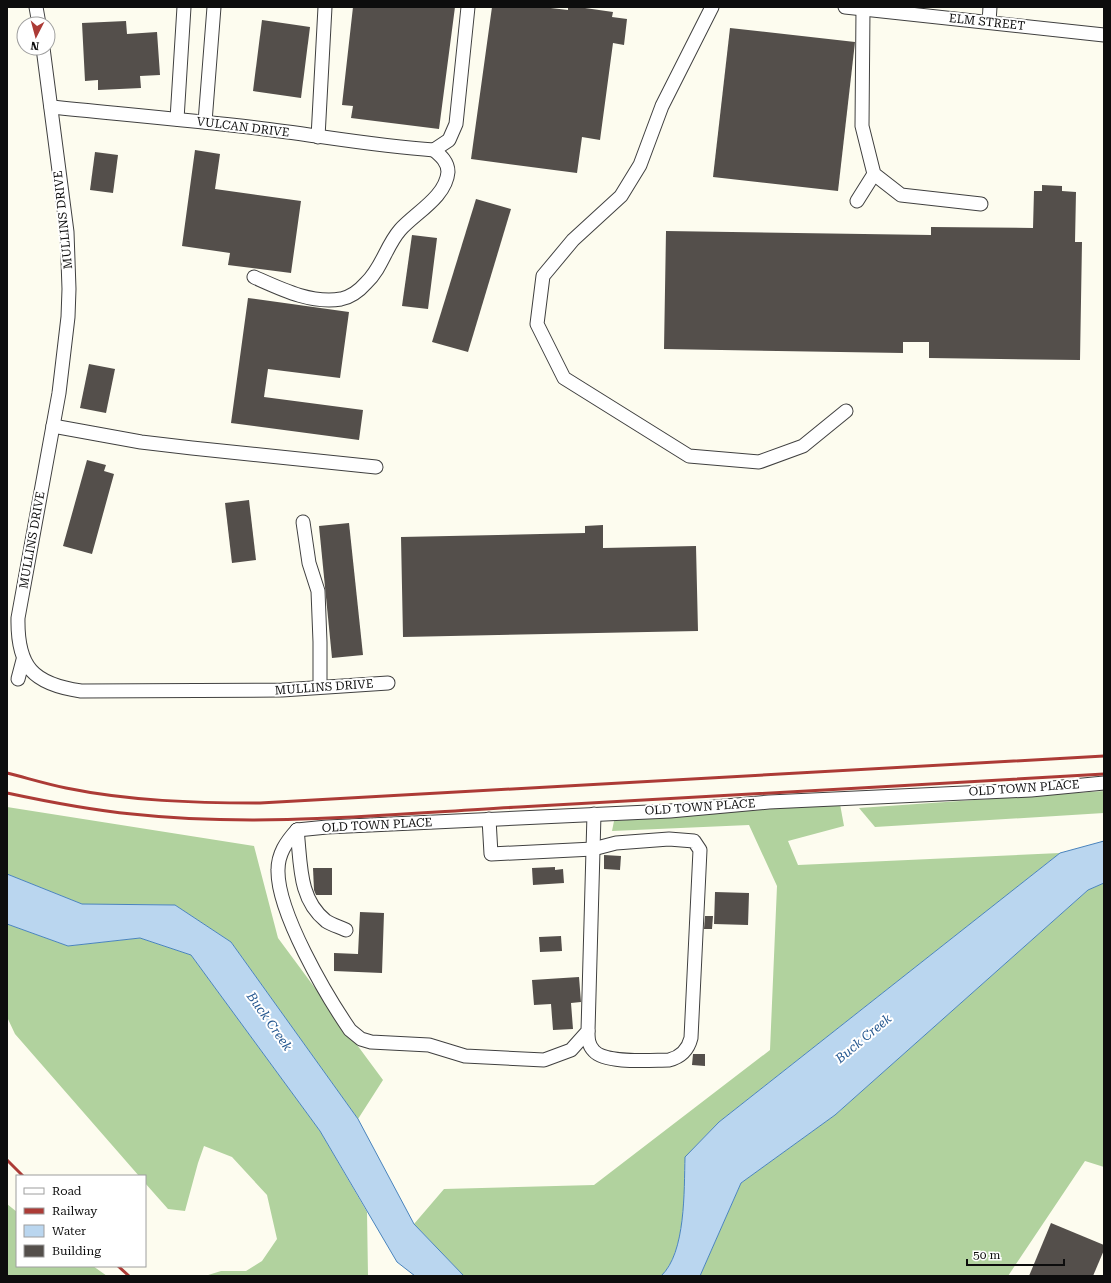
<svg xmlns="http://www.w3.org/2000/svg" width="1111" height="1283" font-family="'Roboto Serif',serif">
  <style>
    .forest { fill: #b1d29e }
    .water { fill: #bad6ef; stroke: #4a84bd }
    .building { fill: #544f4b }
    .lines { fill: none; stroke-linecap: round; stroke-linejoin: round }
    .minor-casing { stroke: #404040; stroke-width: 15 }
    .minor { stroke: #fff; stroke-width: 13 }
    .rail { stroke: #ac3b36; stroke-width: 3 }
    .labels { text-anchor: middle; stroke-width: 4; stroke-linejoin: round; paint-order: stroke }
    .street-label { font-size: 12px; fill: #0d0d0d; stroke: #fff }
    .water-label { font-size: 13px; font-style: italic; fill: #265890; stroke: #fff }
  </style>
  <rect width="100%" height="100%" fill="#fdfcef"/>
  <!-- forest -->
  <g class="forest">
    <polygon points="1104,791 1104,813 875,827 859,808"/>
    <path d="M840 804 844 826 788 841 798 865 1060 853 719 1122 685 1157C684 1190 686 1253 661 1276H464L414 1224 444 1189 594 1185 770 1050 777 886 749 825 612 831 614 821Z"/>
    <polygon points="7,807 254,846 278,938 383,1080 358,1119 231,942 175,905 82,904 7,874"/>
    <polygon points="1104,883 1104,1167 1085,1161 1008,1276 700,1276 741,1183 835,1115 1088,890"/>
    <polygon points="7,924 68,946 140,938 191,955 320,1131 367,1212 368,1276 205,1276 221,1271 246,1271 262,1261 277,1239 267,1195 232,1157 204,1146 198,1163 185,1211 168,1209 145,1183 145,1176 139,1176 15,1034 7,1017"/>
    <polygon points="7,1204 17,1212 17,1266 93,1266 107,1276 7,1276"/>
  </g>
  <!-- water -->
  <g class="water">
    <path d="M1104 841V883L1088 890 835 1115 741 1183 700 1276H661C686 1253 684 1190 685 1157L719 1122 1060 853Z"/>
    <polygon points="7,874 82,904 175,905 231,942 358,1119 414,1224 464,1276 415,1276 397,1262 320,1131 191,955 140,938 68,946 7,924"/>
  </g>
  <!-- building -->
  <g class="building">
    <polygon points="353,7 455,7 439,129 351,118 353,106 342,105"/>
    <polygon points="492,7 542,7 568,10 568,7 578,7 613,12 612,17 627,19 624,45 613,43 600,140 582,137 577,173 471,159"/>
    <polygon points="262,20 310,27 301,98 253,91"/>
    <polygon points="126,21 127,34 157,32 160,75 140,76 141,88 98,90 98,80 85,81 82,23"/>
    <polygon points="730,28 855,42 838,191 713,177"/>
    <polygon points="195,150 220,154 215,189 301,201 291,273 228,265 230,253 182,246"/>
    <polygon points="95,152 118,155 113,193 90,190"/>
    <polygon points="1042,185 1062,186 1062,191 1076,192 1075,242 1082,242 1080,360 929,358 929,342 903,342 903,353 664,349 666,231 931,235 931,227 1033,228 1034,191 1042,191"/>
    <polygon points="476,199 511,209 468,352 432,342"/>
    <polygon points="412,235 437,238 428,309 402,306"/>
    <polygon points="248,298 349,312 340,378 268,369 264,397 363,410 359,440 231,423"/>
    <polygon points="89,364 115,369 106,413 80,408"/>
    <polygon points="87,460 106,465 104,471 114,474 92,554 63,546"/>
    <polygon points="249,500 256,560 232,563 225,503"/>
    <polygon points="349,523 363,655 332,658 319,526"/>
    <polygon points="603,525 603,548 696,546 698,631 403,637 401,537 585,533 585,526"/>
    <polygon points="604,855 621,856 620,870 604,869"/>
    <polygon points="555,867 555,870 563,869 564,883 533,885 532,868"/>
    <polygon points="313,868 332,868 332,895 316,895 314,890"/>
    <polygon points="715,892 749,893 748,925 714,924"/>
    <polygon points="360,912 384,913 382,973 334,971 334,953 358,954"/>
    <polygon points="705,916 713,916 712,929 704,929"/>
    <polygon points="561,936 562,951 540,952 539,937"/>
    <polygon points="579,977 581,1002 571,1003 573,1029 553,1030 551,1004 534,1005 532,980"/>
    <polygon points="693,1054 705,1054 705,1066 692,1065"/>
    <polygon points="1051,1223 1104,1245 1104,1250 1093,1276 1029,1276"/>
  </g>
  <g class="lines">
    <defs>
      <g id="minor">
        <polyline points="36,7 39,24"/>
        <polyline points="712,7 662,106 640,165 621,196 573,240 543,276 537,324 564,378 689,456 759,462 803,446 846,411"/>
        <polyline points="845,7 1104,35"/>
        <polyline points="863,9 862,126 874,174 901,195 981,204"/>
        <polyline points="989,22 990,7"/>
        <path d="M43 48 67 232 69 289 68 317 59 393 18 618C17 667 33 684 81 691L282 690 388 683"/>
        <path d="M51 107C120 114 188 120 257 128 316 135 374 146 434 150"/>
        <polyline points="177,119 184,7"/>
        <polyline points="205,122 214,7"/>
        <polyline points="318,137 325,7"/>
        <polyline points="434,150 449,140 456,124 468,7"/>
        <polyline points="857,201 874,174"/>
        <path d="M254 277C281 289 311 304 341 299 351 297 359 291 366 283 382 268 386 246 400 230 415 213 446 197 448 172 448 162 441 156 434 150"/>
        <polyline points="53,426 141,442 192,448 376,467"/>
        <polyline points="303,522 309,563 318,591 320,642 320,686"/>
        <polyline points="18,679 23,660"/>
        <path d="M489 819 491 854 593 849 616 843 669 839 694 841 700 850 691 1038C688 1050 681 1057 669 1060 651 1060 606 1064 594 1051 588 1045 588 1038 588 1031"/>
        <polyline points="297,830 327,827 670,811 769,802 1031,790 1104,783"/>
        <path d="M297 830C286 842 278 854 278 870 277 912 326 995 350 1030L361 1039 371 1042 429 1045 465 1056 544 1060 571 1050 588 1031 594 814"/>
        <path d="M297 830C301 863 298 899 326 921 332 925 340 927 346 930"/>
      </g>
    </defs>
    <!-- minor casing -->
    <use href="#minor" class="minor-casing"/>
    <!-- minor -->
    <use href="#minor" class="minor"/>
    <!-- rail -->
    <g class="rail">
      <path d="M7 773C27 778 46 784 66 788 129 801 195 803 260 803L1104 756"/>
      <path d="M7 793C49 802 90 810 132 814 258 828 392 814 519 807 714 797 909 785 1104 774"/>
      <polyline points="7,1160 23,1176"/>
      <polyline points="118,1266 129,1276"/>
    </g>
  </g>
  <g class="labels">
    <!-- street labels -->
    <g class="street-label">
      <text transform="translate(987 22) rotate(6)" y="4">ELM STREET</text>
      <text transform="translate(243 127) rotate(7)" y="4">VULCAN DRIVE</text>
      <text transform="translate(63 220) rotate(-96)" y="4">MULLINS DRIVE</text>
      <text transform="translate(32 540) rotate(-80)" y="4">MULLINS DRIVE</text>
      <text transform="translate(324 687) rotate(-4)" y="4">MULLINS DRIVE</text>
      <text transform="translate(1024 788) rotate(-4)" y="4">OLD TOWN PLACE</text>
      <text transform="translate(700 807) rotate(-4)" y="4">OLD TOWN PLACE</text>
      <text transform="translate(377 825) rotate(-3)" y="4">OLD TOWN PLACE</text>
    </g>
    <!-- water labels -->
    <g class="water-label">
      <text transform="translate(270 1021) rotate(55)" y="5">Buck Creek</text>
      <text transform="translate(863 1038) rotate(-40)" y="5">Buck Creek</text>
    </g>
  </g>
  <!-- border -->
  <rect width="1111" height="1283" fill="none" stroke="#0d0d0d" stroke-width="16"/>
  <!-- legend -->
  <rect x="16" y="1175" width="130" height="92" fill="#ffffff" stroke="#9e9e9e"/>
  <rect x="24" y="1188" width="20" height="6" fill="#ffffff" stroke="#9e9e9e"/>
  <text x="52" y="1195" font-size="12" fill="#0d0d0d">Road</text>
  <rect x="24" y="1208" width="20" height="6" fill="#ac3b36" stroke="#9e9e9e"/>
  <text x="52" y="1215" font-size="12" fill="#0d0d0d">Railway</text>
  <rect x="24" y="1225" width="20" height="12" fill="#bad6ef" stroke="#9e9e9e"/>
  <text x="52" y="1235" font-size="12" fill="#0d0d0d">Water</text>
  <rect x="24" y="1245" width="20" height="12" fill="#544f4b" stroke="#9e9e9e"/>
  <text x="52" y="1255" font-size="12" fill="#0d0d0d">Building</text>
  <!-- north arrow -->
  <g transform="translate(36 36) rotate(186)"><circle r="19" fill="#ffffff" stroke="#9e9e9e"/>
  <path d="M0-3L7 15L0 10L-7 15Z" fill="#ac3b36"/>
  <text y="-6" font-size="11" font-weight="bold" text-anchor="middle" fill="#0d0d0d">N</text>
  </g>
  <!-- scale -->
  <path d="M967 1259v6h97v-6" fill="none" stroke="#0d0d0d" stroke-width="2"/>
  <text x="973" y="1259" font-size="12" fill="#0d0d0d" stroke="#ffffff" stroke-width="3" paint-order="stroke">50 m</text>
</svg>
